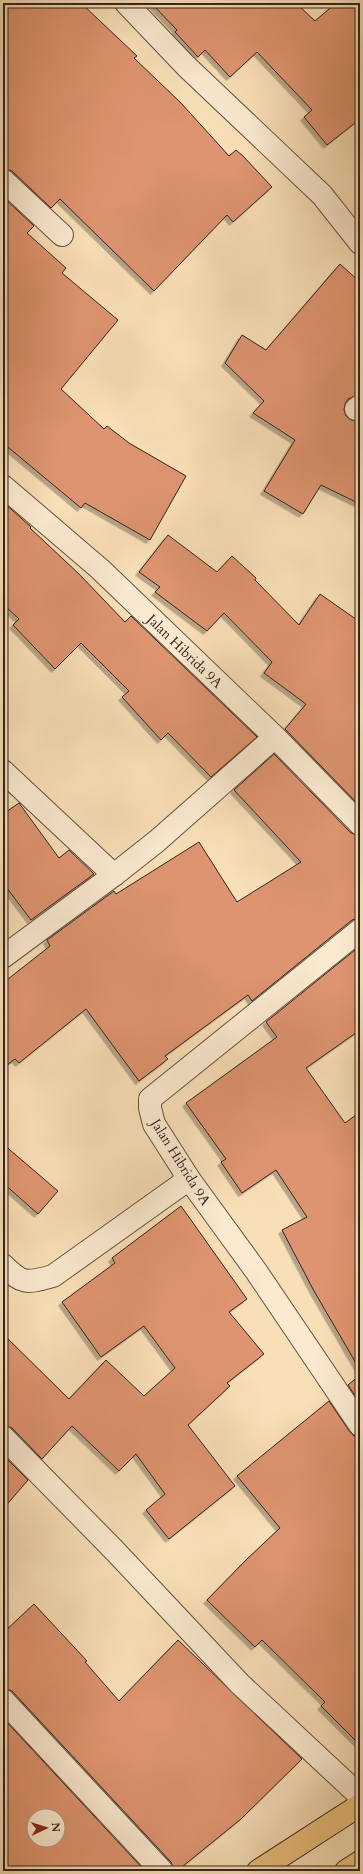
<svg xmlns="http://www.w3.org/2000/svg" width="363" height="1874" font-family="Cardo,serif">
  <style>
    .building { fill: #de9470; stroke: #32231d; fill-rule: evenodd; filter: url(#shadow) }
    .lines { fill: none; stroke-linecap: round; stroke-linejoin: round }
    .street-casing { stroke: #645244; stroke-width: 24 }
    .primary-casing { stroke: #32231d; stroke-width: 24 }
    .street { stroke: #fbead0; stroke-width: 22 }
    .primary { stroke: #ecc07c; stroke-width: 22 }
    .labels { text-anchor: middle; stroke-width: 3; stroke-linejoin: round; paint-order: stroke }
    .street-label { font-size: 14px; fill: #32231d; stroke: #fbead0 }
  </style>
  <defs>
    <filter id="shadow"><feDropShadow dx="-3.5" dy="3.5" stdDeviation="0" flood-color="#0004"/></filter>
  </defs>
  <rect width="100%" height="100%" fill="#f9dfb7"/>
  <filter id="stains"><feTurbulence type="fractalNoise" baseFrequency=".005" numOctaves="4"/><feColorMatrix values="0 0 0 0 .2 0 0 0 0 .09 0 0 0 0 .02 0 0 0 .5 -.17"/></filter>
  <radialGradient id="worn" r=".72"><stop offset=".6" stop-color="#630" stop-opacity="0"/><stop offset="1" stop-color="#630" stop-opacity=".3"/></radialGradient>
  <!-- building -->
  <g class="building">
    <polygon points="3,3 81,3 137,56 134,58 181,103 229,156 236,150 243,156 272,187 233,222 227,215 154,291 60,199 51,208 12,171 3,168"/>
    <polygon points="151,3 296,3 315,21 336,3 360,3 360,119 327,145 304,117 312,110 257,52 230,77 205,50 198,57 175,32 177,30"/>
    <polygon points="3,197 34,226 27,233 66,268 62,273 118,320 61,389 104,429 107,426 129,443 186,476 150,540 85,503 81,508 3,443"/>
    <polygon points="340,264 360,282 360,394 348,399 345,404 344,410 346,416 351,420 360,420 360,504 321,485 303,514 264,491 295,440 253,413 264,401 225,363 242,335 266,350"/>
    <polygon points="3,502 31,527 30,528 79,574 125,622 131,616 257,737 211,777 168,733 161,740 122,697 129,691 81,643 55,669 13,625 19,619 3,604"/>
    <polygon points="168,535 217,572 232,556 256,578 255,580 299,625 320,594 360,622 360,806 285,729 306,704 264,673 272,662 224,613 207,631 155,592 160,587 139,572"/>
    <polygon points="274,754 351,833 360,836 360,918 352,920 252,1001 248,995 165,1056 168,1059 139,1081 86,1009 19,1063 15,1059 3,1068 3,983 50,946 47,940 114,891 116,894 199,842 237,902 301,862 234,790"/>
    <polygon points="19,803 59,858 69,850 94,874 31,920 3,883 3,814"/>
    <polygon points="360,946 360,1030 306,1068 345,1123 360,1112 360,1370 314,1291 282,1230 307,1217 276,1170 242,1193 221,1162 226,1159 186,1103 277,1037 266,1022"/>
    <polygon points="3,1144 58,1191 38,1214 3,1183"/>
    <polygon points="181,1206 247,1299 229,1312 264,1354 227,1383 230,1386 188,1425 235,1486 169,1539 146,1510 165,1494 136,1454 119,1471 72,1426 42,1459 12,1428 3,1425 3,1334 69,1399 106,1360 144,1396 175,1368 144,1326 101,1357 62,1302 115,1263 112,1258"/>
    <polygon points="360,1375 360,1403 348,1385"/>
    <polygon points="329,1401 350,1432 354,1436 360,1437 360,1745 321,1706 325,1702 262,1640 255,1647 207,1600 246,1560 280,1528 237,1476"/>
    <polygon points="3,1455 28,1480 3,1509"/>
    <polygon points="34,1604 87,1661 85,1662 119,1701 178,1640 302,1759 241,1819 177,1871 174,1871 171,1862 12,1691 3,1688 3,1633"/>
    <path d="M3 1718 145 1871H3ZM34 1816H58V1840H34Z"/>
  </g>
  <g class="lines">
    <defs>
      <g id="street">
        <polyline points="126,3 186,66 322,195 360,243"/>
        <polyline points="3,180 62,235"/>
        <polyline points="356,409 360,406"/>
        <polyline points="3,486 100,569 275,737 360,824"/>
        <polyline points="3,771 114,875"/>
        <polyline points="360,930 150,1099 150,1108 154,1124 189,1179 256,1271 360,1425"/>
        <polyline points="3,957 114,875 157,841 275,737"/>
        <path d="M3 1265C23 1285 27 1283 53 1276L189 1179"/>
        <polyline points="3,1437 115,1551 240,1684 360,1796"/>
        <polyline points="3,1700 162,1871"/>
      </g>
      <g id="primary">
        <polyline points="258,1871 360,1805"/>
        <polyline points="346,1871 360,1862"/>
      </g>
    </defs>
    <!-- street casing -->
    <use href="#street" class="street-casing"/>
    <!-- primary casing -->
    <use href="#primary" class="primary-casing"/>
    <!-- street -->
    <use href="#street" class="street"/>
    <!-- primary -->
    <use href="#primary" class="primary"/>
  </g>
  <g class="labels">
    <!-- street labels -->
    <g class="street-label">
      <text transform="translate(185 651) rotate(44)" y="5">Jalan Hibrida 9A</text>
      <text transform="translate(181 1162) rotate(58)" y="5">Jalan Hibrida 9A</text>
    </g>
  </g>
  <!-- margin -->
  <rect width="363" height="1874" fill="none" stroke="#f9dfb7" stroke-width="16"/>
  <rect x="4" y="4" width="355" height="1866" fill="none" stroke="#32231d" stroke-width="2"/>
  <rect x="8" y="8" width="347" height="1858" fill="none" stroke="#32231d"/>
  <!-- north arrow -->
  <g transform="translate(46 1828) rotate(86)"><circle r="19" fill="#fbead0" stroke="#ab9a88"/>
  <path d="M0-3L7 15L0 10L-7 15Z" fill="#8f2418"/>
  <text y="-6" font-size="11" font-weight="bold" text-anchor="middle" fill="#32231d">N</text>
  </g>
  <rect width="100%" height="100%" filter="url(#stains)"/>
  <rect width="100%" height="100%" fill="url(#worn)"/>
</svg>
